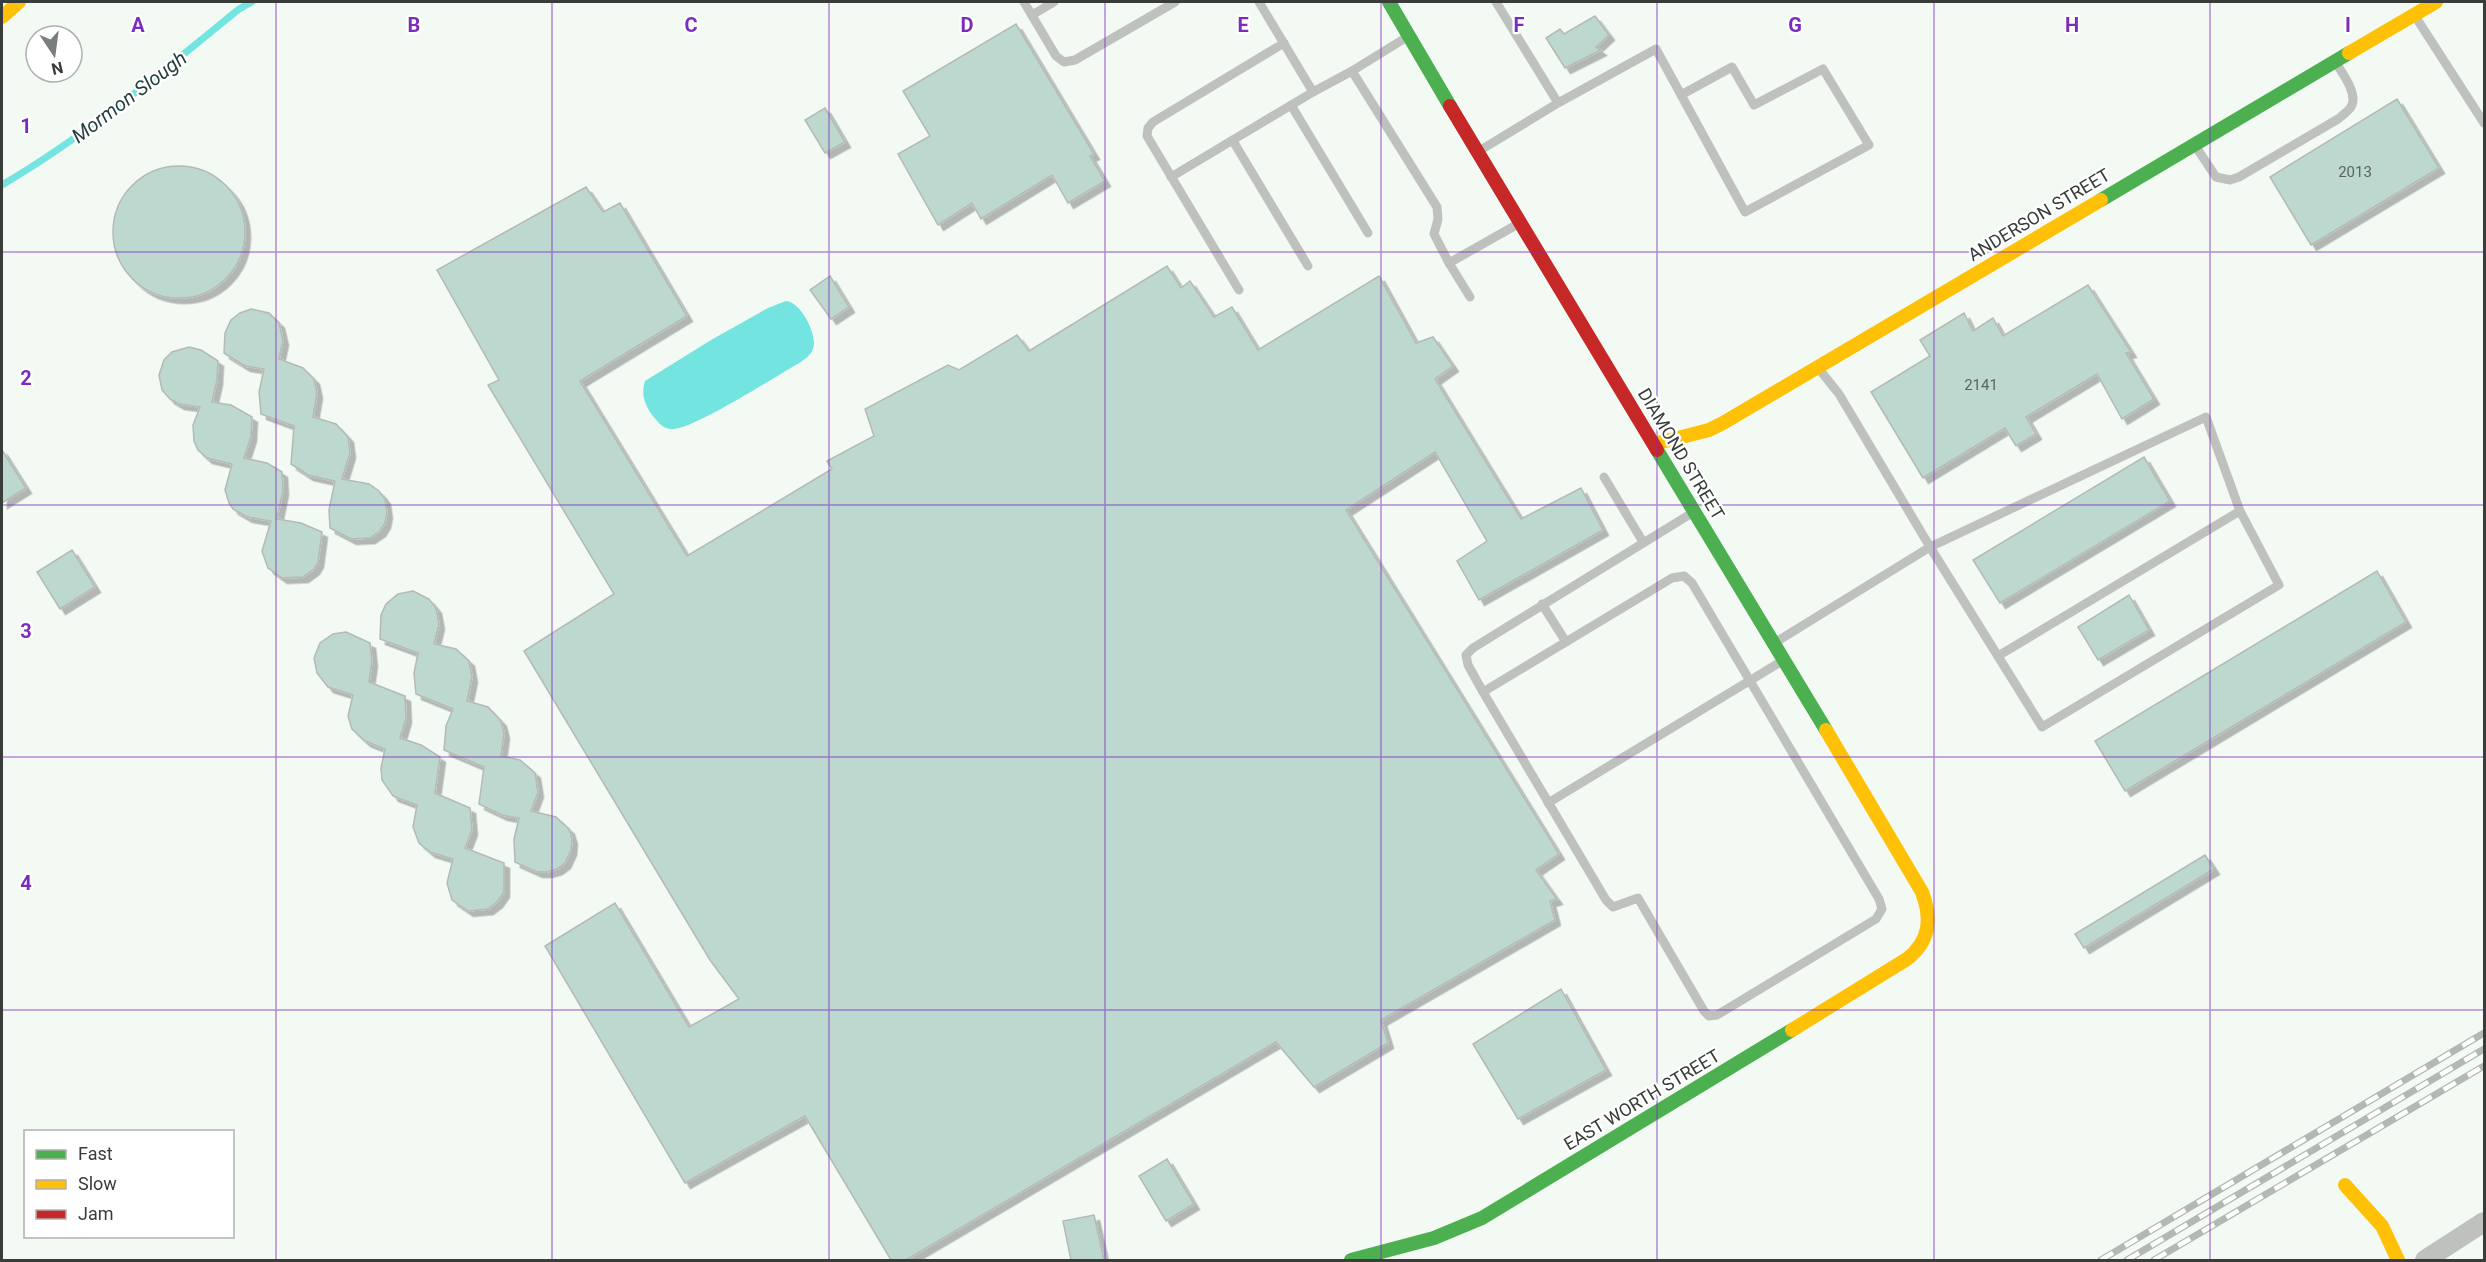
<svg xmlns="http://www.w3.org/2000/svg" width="2486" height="1262" font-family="Roboto,sans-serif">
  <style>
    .water { fill: #74e4e0 }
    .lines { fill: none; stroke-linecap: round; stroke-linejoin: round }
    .stream { stroke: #74e4e0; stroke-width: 7 }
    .building { fill: #bdd8cf; stroke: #b4bab6; stroke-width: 1.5; filter: url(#shadow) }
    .lane { stroke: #bfc1bf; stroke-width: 9 }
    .street { stroke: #bfc1bf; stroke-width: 20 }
    .fast { stroke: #4caf50; stroke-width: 14 }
    .slow { stroke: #ffc107; stroke-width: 14 }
    .jam { stroke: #c62828; stroke-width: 14 }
    .rail-casing { stroke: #b4b8b4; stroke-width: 7 }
    .rail { stroke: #fff; stroke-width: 4.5; stroke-dasharray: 14; stroke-linecap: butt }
    .grid { fill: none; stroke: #7b2cbf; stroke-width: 1.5; stroke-opacity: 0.55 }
    .labels { text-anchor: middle; stroke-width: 4.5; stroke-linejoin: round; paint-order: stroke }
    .number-label { font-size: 15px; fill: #59645e }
    .street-label { font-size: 18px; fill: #383d39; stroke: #fff }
    .water-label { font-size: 20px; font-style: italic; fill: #27403f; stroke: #fff }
    .grid-label { font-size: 20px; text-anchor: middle; font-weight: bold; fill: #7b2cbf; stroke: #fff; stroke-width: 4.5; stroke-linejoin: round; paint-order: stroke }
  </style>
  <defs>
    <filter id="shadow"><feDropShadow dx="5.5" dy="5.5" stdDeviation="0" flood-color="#0004"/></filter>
  </defs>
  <rect width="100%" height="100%" fill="#f3faf4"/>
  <!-- water -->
  <path class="water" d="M786 301C800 302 814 329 814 343 814 352 808 357 801 362 779 374 689 433 670 429 662 428 657 421 652 415 644 403 641 394 645 381L711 340 768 308Z"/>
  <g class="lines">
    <!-- stream -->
    <path class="stream" d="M2 185C87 135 162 72 239 9L252 2"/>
  </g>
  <!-- building -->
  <g class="building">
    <polygon points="1595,16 1609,35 1596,47 1601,50 1565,68 1546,38 1560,29 1564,34"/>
    <polygon points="1016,24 1094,154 1090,156 1105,181 1068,203 1052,175 981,219 972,203 938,225 898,154 930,136 903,91"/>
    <polygon points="2397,99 2439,168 2311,245 2270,177"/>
    <polygon points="825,108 845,142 825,153 805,120"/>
    <circle cx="179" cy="232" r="66"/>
    <polygon points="586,187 603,212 620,203 687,316 580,381 687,556 832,469 827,461 874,436 865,409 948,365 959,370 1017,335 1029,351 1167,266 1181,288 1190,281 1214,317 1232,307 1258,350 1379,276 1416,343 1433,337 1453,366 1435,379 1521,519 1581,488 1603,530 1479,600 1457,561 1487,541 1435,452 1346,510 1559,854 1536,870 1557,899 1550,901 1555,920 1381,1020 1388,1043 1314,1087 1276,1042 906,1260 891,1260 805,1116 685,1183 545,946 615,903 689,1027 739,999 710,960 524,651 614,594 488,385 499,380 437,270"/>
    <polygon points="830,276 849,307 831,319 810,290"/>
    <polygon points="2088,285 2131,352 2126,353 2154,399 2122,419 2097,374 2026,417 2036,434 2016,446 2005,428 1923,478 1871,392 1930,356 1920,340 1964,313 1973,331 1993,318 2003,336"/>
    <polygon points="251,309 269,313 279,323 283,340 279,359 303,368 314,379 317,393 313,417 336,424 348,437 350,453 342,479 369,484 379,491 385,499 387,513 385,523 380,531 370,538 351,539 330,528 329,510 335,481 308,475 291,464 294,426 261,414 259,392 264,369 245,366 224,353 225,333 231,320 240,313"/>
    <polygon points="189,347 201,350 218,361 217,380 212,402 231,405 252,417 251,436 244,458 267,463 282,472 283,490 277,519 301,523 322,532 318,562 314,569 303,577 282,578 268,568 262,551 271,521 247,517 233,509 229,503 225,490 232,464 207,458 198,450 194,441 193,425 200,407 179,404 170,399 162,390 159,375 164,360 172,352"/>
    <polygon points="2,450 26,488 2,503"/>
    <polygon points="2144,457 2170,501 2000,603 1973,560"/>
    <polygon points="72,550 95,587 60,609 37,572"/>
    <polygon points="2377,571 2406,622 2125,791 2095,741"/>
    <polygon points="413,591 429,599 436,608 439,624 434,644 456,649 469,661 472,677 467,701 488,707 501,721 504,733 501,756 520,760 535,773 538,792 531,811 556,817 569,829 572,839 571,850 565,863 557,869 547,872 537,872 515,862 514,839 519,818 502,815 479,804 484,767 444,750 446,726 453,709 416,694 414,673 418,653 380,639 381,615 386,604 398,594"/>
    <polygon points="2129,595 2149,630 2098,660 2078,627"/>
    <polygon points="346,632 370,643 372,661 369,682 405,696 406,718 400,738 421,745 440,757 435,793 470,808 472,830 465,848 504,863 504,892 497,902 488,909 468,911 452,900 447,883 453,859 430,852 419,843 413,827 417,805 393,796 382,780 381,768 385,749 365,741 352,729 348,716 353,695 328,687 317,673 314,658 320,643 333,634"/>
    <polygon points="2205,855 2214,869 2084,948 2075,934"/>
    <polygon points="1561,989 1606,1070 1518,1119 1473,1044"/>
    <polygon points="1167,1159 1194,1204 1166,1221 1139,1176"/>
    <polygon points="1094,1215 1104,1260 1071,1260 1063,1221"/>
  </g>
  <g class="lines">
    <!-- lane -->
    <g class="lane">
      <polyline points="1024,2 1056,56 1064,62 1075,60 1175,2"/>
      <polyline points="1259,2 1313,92 1352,71 1437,207 1438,219 1434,234 1449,263 1518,224"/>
      <polyline points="1496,2 1558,103"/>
      <polyline points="1032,15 1054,2"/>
      <polyline points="2415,16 2484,123"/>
      <polyline points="1352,71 1407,37"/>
      <polyline points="1291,105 1368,233"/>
      <polyline points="1233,141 1308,266"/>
      <path d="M2196 147 2216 177 2230 180 2239 177 2338 119C2343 115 2350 110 2352 105 2357 92 2342 73 2336 63"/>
      <polyline points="1479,151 1558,103 1656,49 1745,212 1869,145 1823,69 1754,105 1732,67 1681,95"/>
      <polyline points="1171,177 1313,92"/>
      <polyline points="1449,263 1470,297"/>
      <polyline points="1239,290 1147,136 1148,128 1153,122 1284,43"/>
      <polyline points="1604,477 1643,542"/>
      <polyline points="1542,604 1566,642"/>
      <polyline points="1776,642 1930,547 1839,394 1819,369"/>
      <polyline points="1998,656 2240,511 2206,417 1930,547 2042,727 2279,585 2240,511"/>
      <polyline points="1483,692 1672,578 1684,576 1692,583 1879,899 1882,909 1876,919 1717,1015 1709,1016 1704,1011 1638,898 1613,907 1606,900 1483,692 1468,665 1466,655 1473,648 1692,513"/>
      <polyline points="1548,803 1782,661"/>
    </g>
    <!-- street -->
    <polyline class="street" points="2425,1260 2484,1222"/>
    <!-- fast -->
    <g class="fast">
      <polyline points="1389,2 1450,106"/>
      <polyline points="2101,200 2349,53"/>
      <polyline points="1657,450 1826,730"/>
      <polyline points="1351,1260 1434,1238 1482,1218 1792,1030"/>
    </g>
    <!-- slow -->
    <g class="slow">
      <polyline points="2,17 19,2"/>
      <polyline points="2349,53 2436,2"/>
      <polyline points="1654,444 1709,430 1723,423 2101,200"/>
      <path d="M1792 1030 1907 959C1930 941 1932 919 1922 892L1826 730"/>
      <polyline points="2345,1185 2382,1226 2398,1260"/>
    </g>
    <!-- jam -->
    <polyline class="jam" points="1450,106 1657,450"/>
    <defs>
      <g id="rail">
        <polyline points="2101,1260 2484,1033"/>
        <polyline points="2127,1260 2484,1049"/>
        <polyline points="2154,1260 2484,1066"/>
      </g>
    </defs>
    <!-- rail casing -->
    <use href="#rail" class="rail-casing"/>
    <!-- rail -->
    <use href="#rail" class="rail"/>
  </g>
  <!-- grid -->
  <path class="grid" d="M276 2V1260M552 2V1260M829 2V1260M1105 2V1260M1381 2V1260M1657 2V1260M1934 2V1260M2210 2V1260M2 252H2484M2 505H2484M2 757H2484M2 1010H2484"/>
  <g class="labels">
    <!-- number labels -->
    <g class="number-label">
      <text x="2355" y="177">2013</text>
      <text x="1981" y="390">2141</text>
    </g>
    <!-- street labels -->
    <g class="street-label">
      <text transform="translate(2039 215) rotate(-31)" y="6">ANDERSON STREET</text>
      <text transform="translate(1681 454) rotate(59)" y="6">DIAMOND STREET</text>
      <text transform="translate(1642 1100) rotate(-31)" y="6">EAST WORTH STREET</text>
    </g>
    <!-- water labels -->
    <g class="water-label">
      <text transform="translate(129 97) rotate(-37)" y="7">Mormon Slough</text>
    </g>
  </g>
  <g class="grid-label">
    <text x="138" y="32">A</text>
    <text x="414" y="32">B</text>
    <text x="691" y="32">C</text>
    <text x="967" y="32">D</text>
    <text x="1243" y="32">E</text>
    <text x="1519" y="32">F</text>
    <text x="1795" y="32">G</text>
    <text x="2072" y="32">H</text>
    <text x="2348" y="32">I</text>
    <text x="26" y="133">1</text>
    <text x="26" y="385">2</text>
    <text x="26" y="638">3</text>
    <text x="26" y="890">4</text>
  </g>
  <!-- border -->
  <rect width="2486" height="1262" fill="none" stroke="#383d39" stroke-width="6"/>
  <!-- legend -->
  <rect x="24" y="1130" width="210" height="108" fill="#ffffff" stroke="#afb1b0" stroke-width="1.5"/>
  <rect x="36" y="1150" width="30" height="9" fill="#4caf50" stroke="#afb1b0" stroke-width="1.5"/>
  <text x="78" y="1160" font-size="18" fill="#383d39">Fast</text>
  <rect x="36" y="1180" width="30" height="9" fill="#ffc107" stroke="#afb1b0" stroke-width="1.5"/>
  <text x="78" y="1190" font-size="18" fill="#383d39">Slow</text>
  <rect x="36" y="1210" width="30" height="9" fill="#c62828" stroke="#afb1b0" stroke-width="1.5"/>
  <text x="78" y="1220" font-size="18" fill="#383d39">Jam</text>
  <!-- north arrow -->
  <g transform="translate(54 54) rotate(167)"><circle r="28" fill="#ffffff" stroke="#afb1b0" stroke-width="1.5"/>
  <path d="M0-4.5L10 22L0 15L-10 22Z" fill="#797f7a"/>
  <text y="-9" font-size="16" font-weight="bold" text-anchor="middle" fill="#383d39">N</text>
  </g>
</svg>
